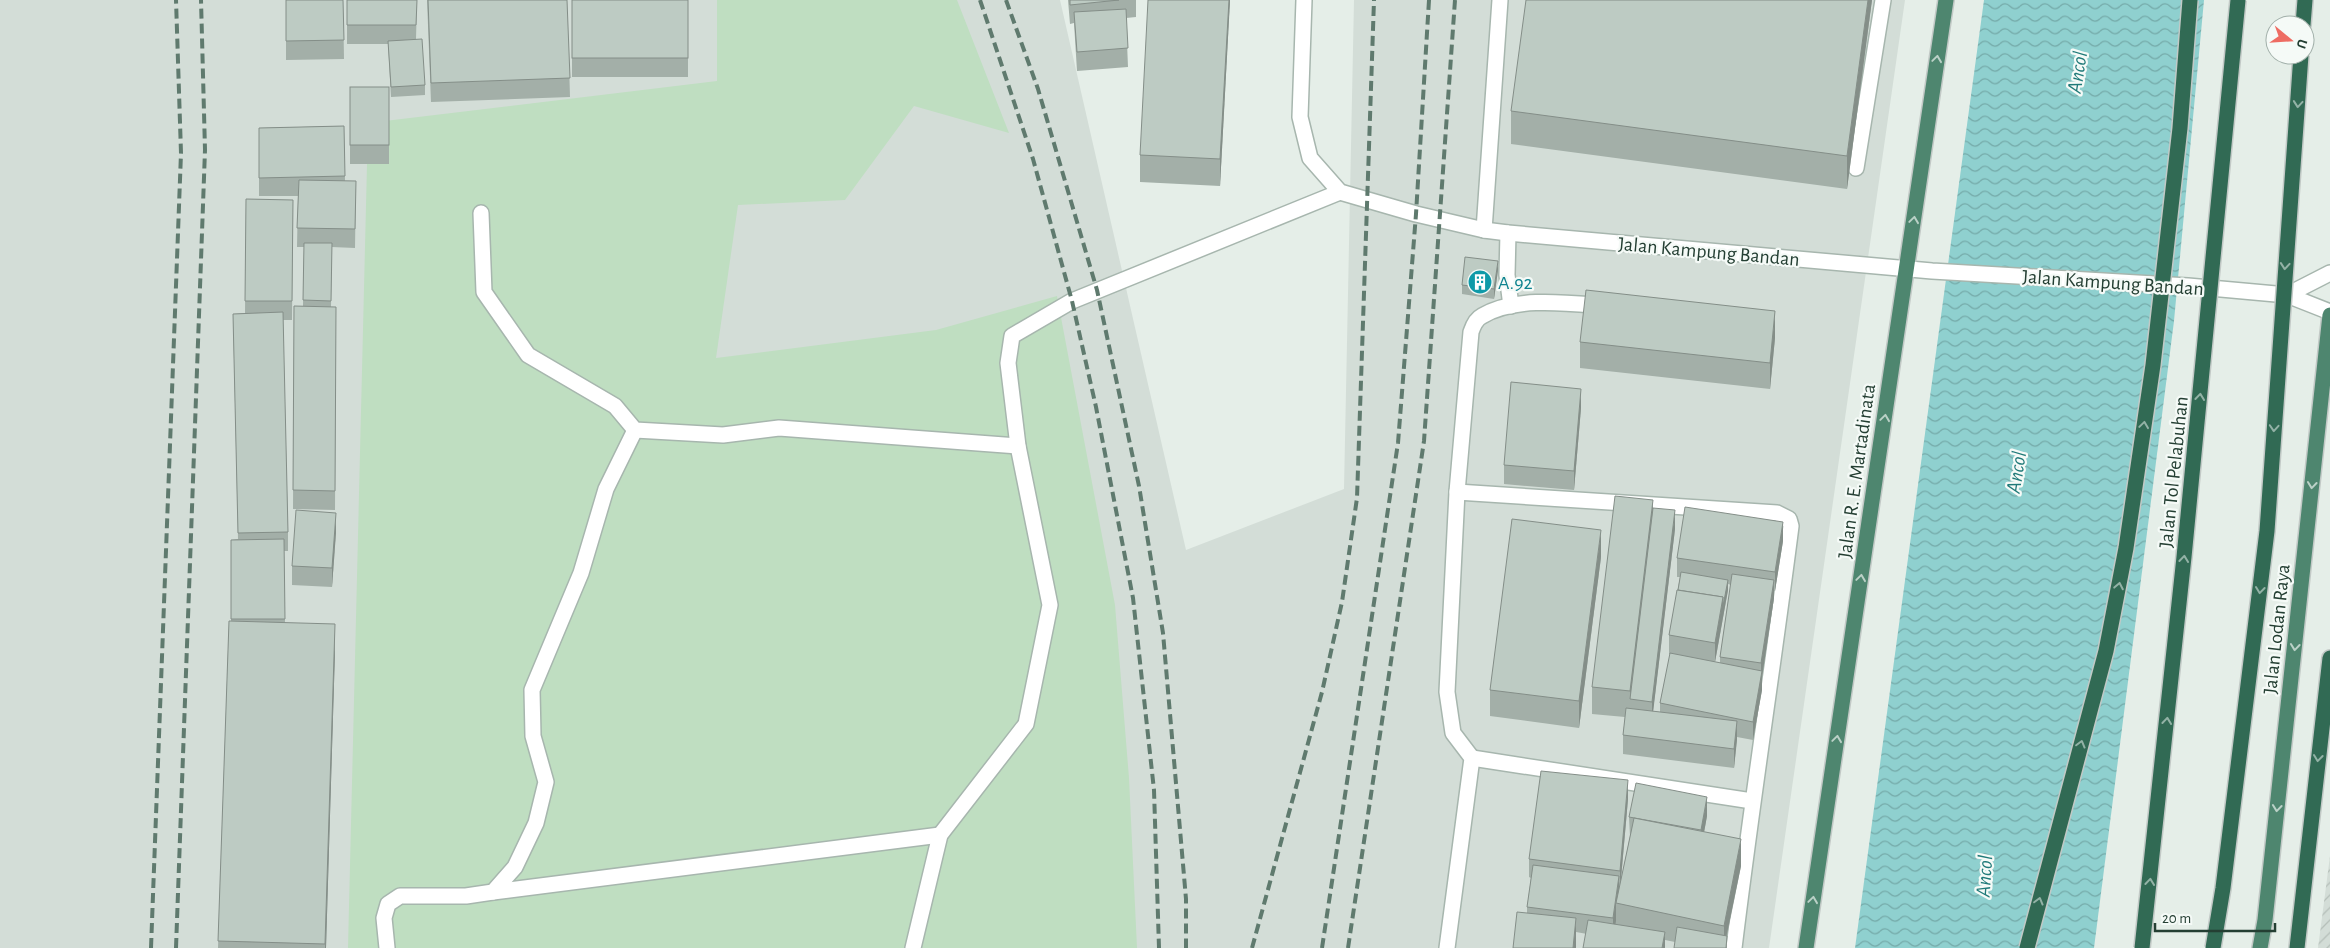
<svg xmlns="http://www.w3.org/2000/svg" width="2330" height="948" font-family="'Alegreya Sans',sans-serif">
  <style>
    .built { fill: #d3ddd7 }
    .industrial { fill: url(#industrial-furrows) }
    .green { fill: #bfdec1 }
    .water { fill: url(#water-waves) }
    .lines { fill: none; stroke-linecap: round; stroke-linejoin: round }
    .service-casing { stroke: #a7b6ae; stroke-width: 18 }
    .tertiary-casing { stroke: #a7b6ae; stroke-width: 18 }
    .trunk-casing { stroke: #c2c9c6; stroke-width: 18 }
    .motorway-casing { stroke: #c2c9c6; stroke-width: 18 }
    .service { stroke: #fff; stroke-width: 15 }
    .tertiary { stroke: #fff; stroke-width: 15 }
    .trunk { stroke: #4e866f; stroke-width: 15 }
    .motorway { stroke: #316a54; stroke-width: 15 }
    .rail { stroke: #5f7a6e; stroke-width: 4; stroke-dasharray: 10 5; stroke-linecap: butt }
    .motorway-bridge-casing { stroke: #c2c9c6; stroke-width: 18; stroke-linecap: butt }
    .motorway-bridge { stroke: #316a54; stroke-width: 15 }
    .wall { fill: #a3afa8; fill-rule: evenodd }
    .shaded-wall { fill: #848e88 }
    .building { fill: #bdcbc3; stroke: #848e88 }
    .oneway { stroke: #bbd1c7 }
    .oneway2 { stroke: #93b2a6 }
    .labels { text-anchor: middle; stroke-width: 4.5; stroke-linejoin: round; paint-order: stroke }
    .street-label { font-size: 20px; fill: #243f33; stroke: #f5faf7 }
    .culture-label { font-size: 20px; fill: #0d838f; stroke: #f5faf7; text-anchor: start }
    .water-label { font-size: 21px; font-style: italic; fill: #207a79; stroke: #f5faf7 }
  </style>
  <defs>
    <pattern id="industrial-furrows" width="10" height="10" patternUnits="userSpaceOnUse" patternTransform="scale(1.25)"><rect width="10" height="10" fill="#d3ddd7"/><path d="M-1 1l2-2M0 10L10 0M9 11l2-2" fill="none" stroke="#b5bfb9"/></pattern>
    <pattern id="water-waves" width="16" height="10" patternUnits="userSpaceOnUse" patternTransform="scale(1.25)"><rect width="16" height="10" fill="#8fd0cf"/><path d="M0 5q4-4 8 0t8 0" fill="none" stroke="#75aaa9"/></pattern>
  </defs>
  <rect width="100%" height="100%" fill="#e5eee8"/>
  <!-- built -->
  <polygon class="built" points="0,0 1060,0 1186,550 1344,489 1354,0 1905,0 1769,948 0,948"/>
  <!-- industrial -->
  <polygon class="industrial" points="2330,856 2330,948 2318,948"/>
  <!-- green -->
  <polygon class="green" points="717,0 957,0 1009,133 914,106 845,200 738,205 716,358 936,330 1057,296 1115,605 1129,778 1137,948 348,948 368,123 717,81"/>
  <!-- water -->
  <polygon class="water" points="1984,0 2204,0 2174,321 2094,948 1855,948"/>
  <g class="lines">
    <defs>
      <g id="service">
        <polyline points="1856,168 1883,0"/>
        <polyline points="481,213 484,292 528,355 615,406 635,430 723,435 779,428 1018,446"/>
        <polyline points="1484,230 1500,0"/>
        <polyline points="1508,233 1507,275 1511,306"/>
        <path d="M1457 492 1777 513 1789 519 1791 526C1773 667 1751 807 1734 948"/>
        <polyline points="1472,758 1752,801"/>
        <polyline points="493,892 940,835"/>
        <polyline points="387,948 384,918 388,904 400,896 466,896 493,892 515,867 536,823 546,782 533,736 532,690 581,573 606,489 635,430"/>
        <polyline points="913,948 940,835 1026,724 1050,605 1018,446 1008,363 1012,336 1072,301 1340,192"/>
        <path d="M1447 948 1472 758 1453 733 1447 692 1457 492 1471 332C1473 326 1476 319 1482 316 1515 296 1568 303 1605 306"/>
      </g>
      <g id="tertiary">
        <polyline points="1304,0 1300,117 1310,158 1340,192 1416,214 1484,230 1508,233 1932,271 2188,286 2287,295 2330,312"/>
        <polyline points="2287,295 2330,273"/>
      </g>
      <g id="trunk">
        <polyline points="1806,948 1946,0"/>
        <polyline points="2260,948 2265,920 2330,315"/>
      </g>
      <g id="motorway">
        <polyline points="2303,25 2305,0"/>
        <polyline points="2297,948 2330,658"/>
      </g>
    </defs>
    <!-- service casing -->
    <use href="#service" class="service-casing"/>
    <!-- tertiary casing -->
    <use href="#tertiary" class="tertiary-casing"/>
    <!-- trunk casing -->
    <use href="#trunk" class="trunk-casing"/>
    <!-- motorway casing -->
    <use href="#motorway" class="motorway-casing"/>
    <!-- service -->
    <use href="#service" class="service"/>
    <!-- tertiary -->
    <use href="#tertiary" class="tertiary"/>
    <!-- trunk -->
    <use href="#trunk" class="trunk"/>
    <!-- motorway -->
    <use href="#motorway" class="motorway"/>
    <!-- rail -->
    <g class="rail">
      <polyline points="980,0 1033,159 1072,301 1096,407 1133,598 1154,790 1159,948"/>
      <polyline points="1006,0 1038,89 1097,290 1139,486 1163,633 1186,899 1186,948"/>
      <polyline points="151,948 181,153 176,0"/>
      <polyline points="176,948 205,150 201,0"/>
      <polyline points="1252,948 1322,692 1342,602 1357,498 1374,0"/>
      <polyline points="1322,948 1398,443 1416,214 1429,0"/>
      <polyline points="1348,948 1424,441 1455,0"/>
    </g>
    <defs>
      <g id="motorway-bridge">
        <polyline points="2027,948 2106,651 2126,548 2153,365 2180,128 2190,0"/>
        <polyline points="2142,948 2184,557 2238,0"/>
        <polyline points="2213,948 2223,888 2267,531 2301,55"/>
      </g>
    </defs>
    <!-- motorway-bridge casing -->
    <use href="#motorway-bridge" class="motorway-bridge-casing"/>
    <!-- motorway-bridge -->
    <use href="#motorway-bridge" class="motorway-bridge"/>
  </g>
  <!-- wall -->
  <g class="wall">
    <polygon points="286,0 343,0 344,59 286,60"/>
    <polygon points="347,0 417,0 416,39 425,85 425,95 391,97 388,44 347,44"/>
    <polygon points="427,0 567,0 570,97 431,102"/>
    <rect x="572" y="0" width="116" height="77"/>
    <polygon points="1068,0 1136,0 1136,17 1126,18 1128,67 1077,71 1074,23 1070,24"/>
    <polygon points="1230,0 1220,186 1140,182 1140,155"/>
    <polygon points="1872,0 1847,189 1511,144 1511,111"/>
    <rect x="350" y="87" width="39" height="77"/>
    <polygon points="344,126 345,181 356,181 355,248 332,247 331,307 336,307 335,510 293,509 294,306 303,306 304,247 297,247 298,196 259,196 259,128"/>
    <polygon points="246,199 293,200 292,320 283,320 288,532 288,551 284,551 285,623 335,651 326,948 218,948 229,621 231,621 231,540 238,539 233,314 245,313"/>
    <polygon points="1498,270 1494,299 1462,294 1462,285"/>
    <polygon points="1775,338 1770,389 1580,368 1580,342"/>
    <polygon points="1581,408 1574,490 1504,484 1504,465"/>
    <path d="M1653 508 1675 529 1653 711 1660 712V703L1670 654H1669V635L1680 577H1677V558L1783 541 1775 591H1774V598L1762 677V690L1753 740 1737 737 1734 768 1623 754V735L1625 717 1592 714V687ZM1728 584 1731 585 1720 657V663L1715 662 1728 590Z"/>
    <polygon points="336,532 332,587 292,585 292,566"/>
    <polygon points="1601,557 1579,728 1490,716 1490,690"/>
    <polygon points="1628,799 1621,880 1630,836 1629,817 1707,816 1704,832 1741,866 1727,936 1727,948 1675,942 1665,940 1665,948 1576,932 1576,948 1513,948 1527,913 1527,907 1531,878 1529,877 1529,859"/>
  </g>
  <!-- shaded-wall -->
  <g class="shaded-wall">
    <polygon points="1229,0 1230,0 1220,186 1220,159"/>
    <polygon points="1868,0 1872,0 1847,189 1847,156"/>
    <polygon points="1498,261 1498,270 1494,299 1494,289"/>
    <polygon points="1775,311 1775,338 1770,389 1770,363"/>
    <polygon points="1581,389 1581,408 1574,490 1574,471"/>
    <polygon points="1653,500 1653,526 1630,699 1630,691"/>
    <polygon points="1675,510 1675,529 1652,721 1652,702"/>
    <polygon points="336,513 336,532 332,587 332,568"/>
    <polygon points="1783,522 1783,541 1775,591 1775,572"/>
    <polygon points="1601,530 1601,557 1579,728 1579,701"/>
    <polygon points="1728,580 1728,590 1715,662 1715,643 1723,597"/>
    <polygon points="1774,580 1774,598 1762,677 1762,690 1753,740 1753,722 1761,675 1761,663"/>
    <polygon points="335,624 335,651 326,948 325,948"/>
    <polygon points="1737,721 1737,740 1734,768 1734,749"/>
    <polygon points="1628,780 1628,799 1620,889 1620,871"/>
    <polygon points="1707,797 1707,816 1701,849 1701,830"/>
    <polygon points="1741,839 1741,866 1724,948 1724,926"/>
    <polygon points="1619,876 1619,895 1616,903 1616,921 1613,937 1613,918"/>
    <polygon points="1576,918 1576,948 1573,948"/>
    <polygon points="1665,932 1665,948 1662,948"/>
  </g>
  <!-- building -->
  <g class="building">
    <polygon points="286,0 343,0 344,40 286,41"/>
    <polygon points="347,0 417,0 416,25 347,25"/>
    <polygon points="428,0 567,0 570,78 431,83"/>
    <rect x="572" y="0" width="116" height="58"/>
    <polygon points="1070,0 1119,0 1070,5"/>
    <polygon points="1148,0 1229,0 1220,159 1140,155"/>
    <polygon points="1526,0 1868,0 1847,156 1511,111"/>
    <polygon points="1126,9 1128,48 1077,52 1074,12"/>
    <polygon points="422,39 425,85 391,87 388,41"/>
    <rect x="350" y="87" width="39" height="58"/>
    <polygon points="344,126 345,176 259,178 259,128"/>
    <polygon points="299,180 356,181 355,229 297,228"/>
    <polygon points="246,199 293,200 292,301 245,301"/>
    <polygon points="304,243 332,243 331,301 303,300"/>
    <polygon points="1465,257 1498,261 1494,289 1462,285"/>
    <polygon points="1586,290 1775,311 1770,363 1580,342"/>
    <polygon points="294,306 336,307 335,491 293,490"/>
    <polygon points="283,312 288,532 238,533 233,314"/>
    <polygon points="1511,382 1581,389 1574,471 1504,465"/>
    <polygon points="1615,496 1653,500 1630,691 1592,687"/>
    <polygon points="1685,507 1783,522 1775,572 1677,558"/>
    <polygon points="1653,508 1675,510 1652,702 1630,699"/>
    <polygon points="296,510 336,513 332,568 292,566"/>
    <polygon points="1512,519 1601,530 1579,701 1490,690"/>
    <polygon points="284,539 285,619 231,619 231,540"/>
    <polygon points="1681,572 1728,580 1723,606 1723,597 1678,590"/>
    <polygon points="1732,574 1774,580 1761,663 1720,657"/>
    <polygon points="1677,590 1723,597 1715,643 1669,635"/>
    <polygon points="229,621 335,624 325,944 218,941"/>
    <polygon points="1670,653 1762,671 1753,722 1660,703"/>
    <polygon points="1626,708 1737,721 1734,749 1623,735"/>
    <polygon points="1541,771 1628,780 1620,871 1529,859"/>
    <polygon points="1636,783 1707,797 1701,830 1629,817"/>
    <polygon points="1634,818 1741,839 1724,926 1616,903"/>
    <polygon points="1533,865 1619,876 1613,918 1527,907"/>
    <polygon points="1517,912 1576,918 1573,948 1513,948"/>
    <polygon points="1588,920 1665,932 1662,948 1583,948"/>
    <polygon points="1677,927 1727,936 1726,948 1674,948"/>
  </g>
  <!-- one-way arrows -->
  <defs><path id="oneway-chevron" d="M-2-3.5L2.5 0L-2 3.5" fill="none" stroke-width="1.6" stroke-linecap="round" stroke-linejoin="round" transform="scale(1.25)"/></defs>
  <g class="oneway">
    <use href="#oneway-chevron" transform="translate(1937 59) rotate(-82)"/>
    <use href="#oneway-chevron" transform="translate(1914 220) rotate(-82)"/>
    <use href="#oneway-chevron" transform="translate(1885 418) rotate(-82)"/>
    <use href="#oneway-chevron" transform="translate(2312 485) rotate(96)"/>
    <use href="#oneway-chevron" transform="translate(1861 578) rotate(-82)"/>
    <use href="#oneway-chevron" transform="translate(2295 647) rotate(96)"/>
    <use href="#oneway-chevron" transform="translate(1837 739) rotate(-82)"/>
    <use href="#oneway-chevron" transform="translate(2277 808) rotate(96)"/>
    <use href="#oneway-chevron" transform="translate(1813 900) rotate(-82)"/>
  </g>
  <g class="oneway2">
    <use href="#oneway-chevron" transform="translate(2298 104) rotate(95)"/>
    <use href="#oneway-chevron" transform="translate(2285 266) rotate(95)"/>
    <use href="#oneway-chevron" transform="translate(2200 397) rotate(-84)"/>
    <use href="#oneway-chevron" transform="translate(2144 425) rotate(-82)"/>
    <use href="#oneway-chevron" transform="translate(2274 428) rotate(94)"/>
    <use href="#oneway-chevron" transform="translate(2184 559) rotate(-84)"/>
    <use href="#oneway-chevron" transform="translate(2119 586) rotate(-79)"/>
    <use href="#oneway-chevron" transform="translate(2260 590) rotate(97)"/>
    <use href="#oneway-chevron" transform="translate(2167 721) rotate(-84)"/>
    <use href="#oneway-chevron" transform="translate(2081 744) rotate(-75)"/>
    <use href="#oneway-chevron" transform="translate(2318 758) rotate(97)"/>
    <use href="#oneway-chevron" transform="translate(2150 882) rotate(-84)"/>
    <use href="#oneway-chevron" transform="translate(2039 901) rotate(-75)"/>
  </g>
  <!-- icons -->
  <defs>
    <symbol id="building-disc" viewBox="-11 -11 22 22"><circle r="9.5" fill="#0f9aa8" stroke="#f5faf7"/><path d="M-4-6H4V6H1V3H-1V6H-4ZM-2.5-4.3h1.7v1.8h-1.7ZM.8-4.3h1.7v1.8H.8ZM-2.5-1h1.7V.8h-1.7ZM.8-1h1.7V.8H.8Z" fill="#fff"/></symbol>
  </defs>
  <g fill-rule="evenodd">
    <use href="#building-disc" x="1466" y="268" width="28" height="28"/>
  </g>
  <g class="labels">
    <!-- street labels -->
    <g class="street-label">
      <text transform="translate(1709 251) rotate(5)" y="7">Jalan Kampung Bandan</text>
      <text transform="translate(2113 282) rotate(4)" y="7">Jalan Kampung Bandan</text>
      <text transform="translate(1856 471) rotate(-82)" y="7">Jalan R. E. Martadinata</text>
      <text transform="translate(2173 472) rotate(-84)" y="7">Jalan Tol Pelabuhan</text>
      <text transform="translate(2276 629) rotate(-84)" y="7">Jalan Lodan Raya</text>
    </g>
    <!-- culture labels -->
    <g class="culture-label">
      <text x="1498" y="289">A.92</text>
    </g>
    <!-- water labels -->
    <g class="water-label">
      <text transform="translate(2077 72) rotate(-81)" y="7">Ancol</text>
      <text transform="translate(2016 472) rotate(-81)" y="7">Ancol</text>
      <text transform="translate(1984 876) rotate(-86)" y="7">Ancol</text>
    </g>
  </g>
  <!-- north arrow -->
  <g transform="translate(2290 40) rotate(108)"><circle r="24" fill="#f5faf7" stroke="#a1afa9"/>
  <path d="M0-4L9 19L0 12L-9 19Z" fill="#ee6c63"/>
  <text y="-8" font-size="14" font-weight="bold" text-anchor="middle" fill="#243f33">U</text>
  </g>
  <!-- scale -->
  <path d="M2155 923v8h120v-8" fill="none" stroke="#243f33" stroke-width="2.5"/>
  <text x="2162" y="923" font-size="15" fill="#243f33" stroke="#f5faf7" stroke-width="4" paint-order="stroke">20 m</text>
</svg>
